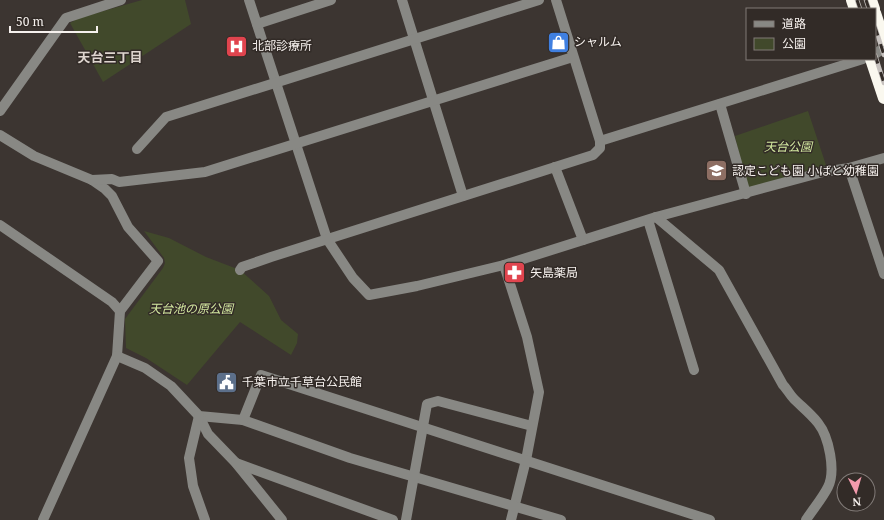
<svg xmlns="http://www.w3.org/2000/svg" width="884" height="520" font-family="'Noto Serif','Noto Sans JP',serif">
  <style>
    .green { fill: #41492b }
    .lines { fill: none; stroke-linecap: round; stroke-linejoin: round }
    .minor { stroke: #888884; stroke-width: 10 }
    .highway { stroke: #faf8ef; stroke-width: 12 }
    .rail-casing { stroke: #c6c1be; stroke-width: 4.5 }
    .rail { stroke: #322b27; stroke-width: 3; stroke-dasharray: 9; stroke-linecap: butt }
    .labels { text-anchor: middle; stroke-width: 3; stroke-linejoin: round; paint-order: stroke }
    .poi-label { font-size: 12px; fill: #f6f1ee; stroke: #322b27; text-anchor: start }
    .park-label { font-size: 12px; font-style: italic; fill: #d3e89f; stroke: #322b27 }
    .neighbourhood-label { font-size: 13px; font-weight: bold; fill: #ded5cf; stroke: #322b27 }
  </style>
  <rect width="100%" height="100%" fill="#3c3531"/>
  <!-- green -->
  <g class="green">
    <polygon points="142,0 185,0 191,24 103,82 70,23 79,18"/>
    <polygon points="808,111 826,165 750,188 746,184 735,136"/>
    <polygon points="144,231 169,238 206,257 240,270 269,296 281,320 298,334 297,343 291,355 240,322 187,385 146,358 126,348 125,319 163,268 165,263 164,258"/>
  </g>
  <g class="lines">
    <!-- minor -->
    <g class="minor">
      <polyline points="249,0 327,239 353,278 369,295 417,286 504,265 656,217 823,172 849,168 884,158"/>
      <polyline points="402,0 463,196"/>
      <polyline points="257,24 331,0"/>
      <polyline points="875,54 884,48"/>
      <polyline points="720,104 746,194"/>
      <polyline points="0,111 66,18 121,0"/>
      <polyline points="0,135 34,156 92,180 105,189 112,196 128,227 158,261 120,311 117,356 43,520"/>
      <polyline points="600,141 863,59"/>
      <polyline points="137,149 166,117 539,0"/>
      <polyline points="555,167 583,240"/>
      <polyline points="849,168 884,274"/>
      <polyline points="92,180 112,179 119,182 205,172 573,57"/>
      <path d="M656 217 719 270 783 385C787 389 790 395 794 399 802 407 811 414 818 423 829 437 836 471 828 487 822 499 813 509 806 520"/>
      <polyline points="648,220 694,370"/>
      <polyline points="0,225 112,302 120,311"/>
      <polyline points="504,265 527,337 539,392 526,460 511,520"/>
      <polyline points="240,270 242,267 271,257 593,155 600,148 600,141 556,0"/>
      <polyline points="117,356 145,368 171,386 199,416 243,420 350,458 561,520"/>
      <polyline points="199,416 208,434 236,463 282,520"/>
      <polyline points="199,416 189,458 193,486 205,520"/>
      <polyline points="243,420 261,375 710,520"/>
      <polyline points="236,463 393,520"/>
      <polyline points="406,520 427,404 438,401 532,426"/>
    </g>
    <!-- highway -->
    <g class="highway">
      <polyline points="852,0 855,9"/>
      <polyline points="871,0 874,9"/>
      <polyline points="875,13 884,40"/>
      <polyline points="871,59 884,98"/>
    </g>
    <defs>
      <g id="rail">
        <polyline points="857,0 860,9"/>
        <polyline points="866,0 869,9"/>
        <polyline points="875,27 884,55"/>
        <polyline points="875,55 884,83"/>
      </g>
    </defs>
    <!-- rail casing -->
    <use href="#rail" class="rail-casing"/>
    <!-- rail -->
    <use href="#rail" class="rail"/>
  </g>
  <!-- icons -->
  <defs>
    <symbol id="shop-square" viewBox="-11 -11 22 22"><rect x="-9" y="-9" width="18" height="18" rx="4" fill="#3f7fe0" stroke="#322b27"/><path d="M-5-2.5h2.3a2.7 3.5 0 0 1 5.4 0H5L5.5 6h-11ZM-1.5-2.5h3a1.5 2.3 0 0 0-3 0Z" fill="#fff"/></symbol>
    <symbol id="hospital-square" viewBox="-11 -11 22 22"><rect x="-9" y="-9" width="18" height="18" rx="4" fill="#e0444e" stroke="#322b27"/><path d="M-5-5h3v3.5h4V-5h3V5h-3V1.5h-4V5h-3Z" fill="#fff"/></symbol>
    <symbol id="school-square" viewBox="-11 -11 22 22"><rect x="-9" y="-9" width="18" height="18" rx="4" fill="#8d6e63" stroke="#322b27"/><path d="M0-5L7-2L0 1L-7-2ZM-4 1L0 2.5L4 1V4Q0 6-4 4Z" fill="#fff"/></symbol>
    <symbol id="pharmacy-square" viewBox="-11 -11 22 22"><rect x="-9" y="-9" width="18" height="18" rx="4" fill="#e0444e" stroke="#322b27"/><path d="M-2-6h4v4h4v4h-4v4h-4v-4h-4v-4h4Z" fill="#fff"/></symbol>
    <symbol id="civic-square" viewBox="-11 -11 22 22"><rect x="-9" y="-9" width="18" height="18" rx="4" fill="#5c6f8a" stroke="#322b27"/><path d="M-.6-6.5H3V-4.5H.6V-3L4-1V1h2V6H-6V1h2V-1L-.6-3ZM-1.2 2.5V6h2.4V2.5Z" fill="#fff"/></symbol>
  </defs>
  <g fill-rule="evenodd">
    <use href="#shop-square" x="546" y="30" width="25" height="25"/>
    <use href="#hospital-square" x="224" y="34" width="25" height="25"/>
    <use href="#school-square" x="704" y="158" width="25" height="25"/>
    <use href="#pharmacy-square" x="502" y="260" width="25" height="25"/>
    <use href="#civic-square" x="214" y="370" width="25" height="25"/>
  </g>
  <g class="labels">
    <!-- poi labels -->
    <g class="poi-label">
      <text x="574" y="46">シャルム</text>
      <text x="252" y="50">北部診療所</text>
      <text x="732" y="175">認定こども園 小ばと幼稚園</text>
      <text x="530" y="277">矢島薬局</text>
      <text x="242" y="386">千葉市立千草台公民館</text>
    </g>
    <!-- park labels -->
    <g class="park-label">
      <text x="788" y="151">天台公園</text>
      <text x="191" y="313">天台池の原公園</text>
    </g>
    <!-- neighbourhood labels -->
    <g class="neighbourhood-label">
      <text x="110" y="62">天台三丁目</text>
    </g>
  </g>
  <!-- legend -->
  <rect x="746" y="8" width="130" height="52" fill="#322b27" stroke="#807a77"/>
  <rect x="754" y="21" width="20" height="6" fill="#888884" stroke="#807a77"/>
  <text x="782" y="28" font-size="12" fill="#f6f1ee">道路</text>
  <rect x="754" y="38" width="20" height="12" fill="#41492b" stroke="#807a77"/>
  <text x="782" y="48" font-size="12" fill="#f6f1ee">公園</text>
  <!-- north arrow -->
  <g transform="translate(856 492) rotate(175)"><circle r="19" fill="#322b27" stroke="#807a77"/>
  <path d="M0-3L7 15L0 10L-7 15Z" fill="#f29aac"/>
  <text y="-6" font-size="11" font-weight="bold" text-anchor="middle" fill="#f6f1ee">N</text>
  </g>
  <!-- scale -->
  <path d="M10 26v6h87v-6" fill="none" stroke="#f6f1ee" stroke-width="2"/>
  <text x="16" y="26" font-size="12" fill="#f6f1ee" stroke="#322b27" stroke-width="3" paint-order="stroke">50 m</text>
</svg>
